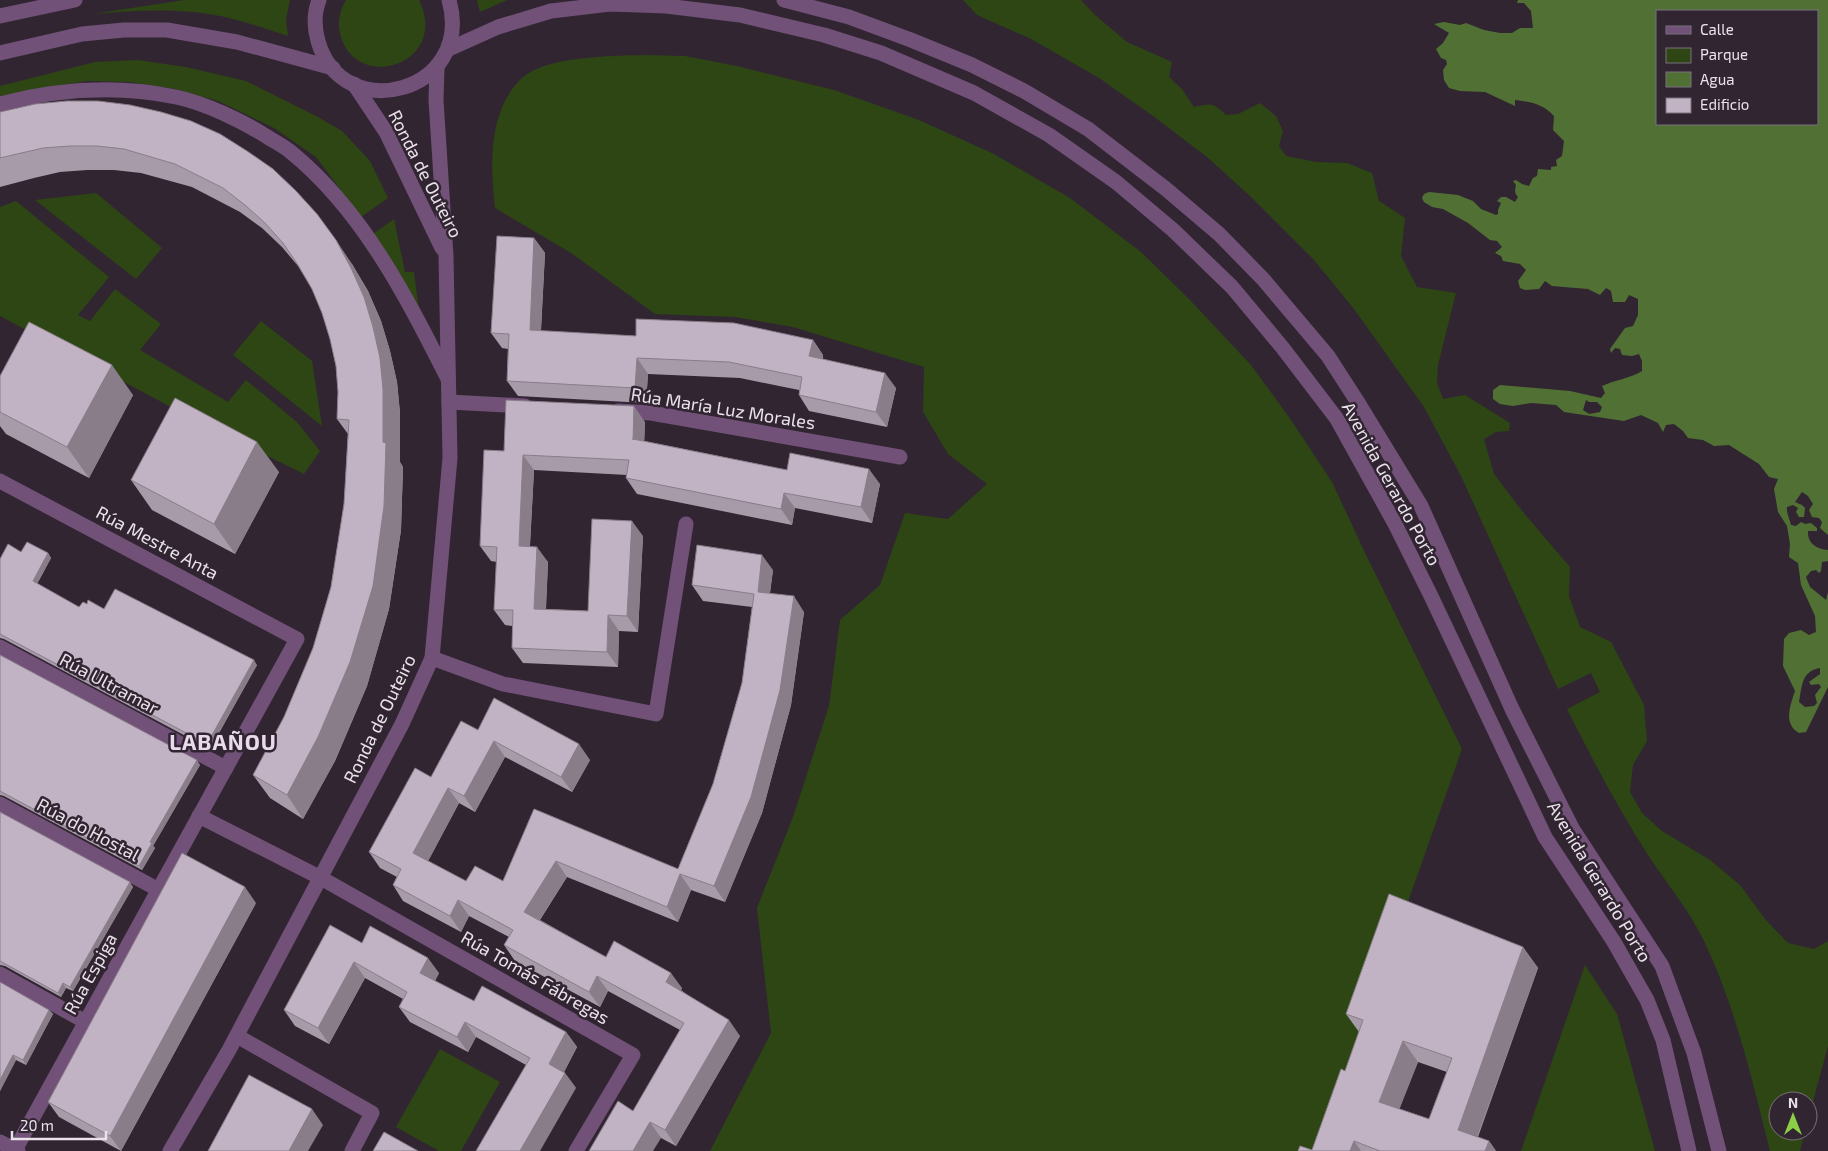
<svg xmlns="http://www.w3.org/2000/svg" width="1828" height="1151" font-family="'Exo 2',sans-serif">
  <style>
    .green { fill: #2d4614 }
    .water { fill: #517134; fill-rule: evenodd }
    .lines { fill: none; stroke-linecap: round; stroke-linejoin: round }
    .minor { stroke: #715177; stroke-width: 15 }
    .wall { fill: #a79aa9; fill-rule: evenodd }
    .shaded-wall { fill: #887d89 }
    .building { fill: #c2b3c4; stroke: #887d89; fill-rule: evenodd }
    .labels { text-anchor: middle; stroke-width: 5; stroke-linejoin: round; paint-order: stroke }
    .street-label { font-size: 18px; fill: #eae2eb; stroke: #312532 }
    .district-label { font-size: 22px; font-weight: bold; letter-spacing: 1px; fill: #e9daec; stroke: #312532 }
  </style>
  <rect width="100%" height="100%" fill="#312532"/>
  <!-- green -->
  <g class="green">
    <path d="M184 0H290L286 19 288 36C270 30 252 24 233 19 187 7 139 10 92 14Z"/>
    <path d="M346 0H419C450 64 358 93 341 37 337 25 339 11 346 0Z"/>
    <polygon points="477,0 507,0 480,12"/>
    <path d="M963 0H1081L1095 15 1127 42 1172 62 1169 77 1182 89 1194 107C1212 103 1213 103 1226 115L1238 114 1260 103 1276 116 1283 131 1279 146 1286 156 1316 162 1347 163 1372 173 1379 201 1405 218 1401 256 1417 287 1456 293 1438 365 1437 383 1443 399 1465 395 1510 423 1509 431 1496 432 1484 439 1494 474 1523 512 1570 567 1569 596 1580 627 1611 642 1644 705 1647 741 1633 765 1630 792 1642 813 1662 831 1710 860 1740 885 1765 919 1788 943 1814 949 1828 941V1046L1808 1120V1101H1778V1131H1805L1800 1151H1770C1752 1080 1736 1008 1704 941 1689 910 1667 884 1648 855 1618 808 1592 759 1567 709L1600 692 1591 673 1558 689 1461 476 1424 407 1354 309 1314 260 1250 196 1207 157 1153 116 1099 78 1031 39 977 15Z"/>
    <path d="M644 55 685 56 737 66 834 90 919 120 994 154 1070 198 1141 252 1189 299 1251 365 1289 417 1332 482 1367 557 1462 749 1320 1151H710L771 1033 757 908 793 817 829 706 840 620 880 585 905 513 948 519 987 484 948 454 923 412 924 367 793 327 735 317 655 314 571 253 495 208C490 165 488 110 522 78 546 56 612 56 644 55Z"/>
    <polygon points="138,60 186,67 246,81 318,117 342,131 370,161 388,198 361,217 316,157 274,128 218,101 175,89 129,82 87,81 0,96 0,86 95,62"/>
    <polygon points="96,193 162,248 136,279 35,200"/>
    <polygon points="16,201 109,277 78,315 90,321 115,289 161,324 140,350 228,402 246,380 297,422 320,451 304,474 201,423 0,316 0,207"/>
    <polygon points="394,219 405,272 414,272 419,310 373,234"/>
    <polygon points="261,321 312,361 322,426 233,355"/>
    <polygon points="1585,965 1617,1014 1655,1151 1521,1151"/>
    <polygon points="440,1049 500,1082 461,1151 439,1151 396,1127"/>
  </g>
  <!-- water -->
  <path class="water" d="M1518 0H1828V535L1820 528 1822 522 1819 518 1812 517 1809 510 1813 504 1808 496 1802 492 1795 502 1802 505 1805 508 1804 517H1799L1796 512 1798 508 1793 505 1787 507C1786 512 1790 520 1791 525L1796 526 1801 522 1805 524 1811 523 1817 528V531H1808C1807 543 1816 549 1828 550V561L1822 562 1821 571 1819 573 1816 570 1811 571 1806 577 1810 587 1826 600 1828 592V687L1806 732 1799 733C1783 724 1790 706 1795 691L1783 666 1784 639 1789 633 1801 630 1809 635 1816 632 1815 616 1801 585 1798 563 1789 557 1790 544 1787 526 1778 512 1774 489 1778 479 1769 477 1759 464 1729 445 1714 446 1703 440 1688 438 1683 431 1674 424 1666 425 1663 432 1658 423 1641 415 1624 421 1564 412 1556 405 1531 403 1513 406 1500 404 1493 399V390L1500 385 1570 391 1601 398 1605 393 1602 386C1615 380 1631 378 1642 371V361L1639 354 1632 356 1622 355 1620 349 1615 348 1611 353 1610 349 1625 328 1633 326 1638 315V299L1629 295 1625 302H1613L1611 291 1606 288 1600 295 1588 289 1552 286 1545 281 1539 289 1525 290 1520 288 1518 281 1526 270 1520 264 1503 261 1501 256 1495 253 1502 247 1497 241 1490 240 1468 223 1443 209 1432 207 1424 202 1422 198 1424 194 1429 192 1458 195 1473 201 1481 209 1496 215 1498 214V210L1501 203 1497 201 1501 197H1506L1515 202 1518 197C1514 193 1515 190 1516 185L1513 181 1516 180 1522 184 1529 186 1533 178 1537 176 1538 169 1551 170V167L1557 166 1556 160 1562 156 1564 141 1553 130 1554 116C1542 103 1531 102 1515 100V106L1485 92 1460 91 1449 88 1444 80 1443 70 1447 64 1446 60 1441 58 1436 49 1443 43 1449 33 1434 24 1444 22 1460 25 1466 23 1484 30 1500 33H1512L1520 28H1533L1531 11 1524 3H1517ZM1657 11H1817V124H1657ZM1586 400 1589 402H1597L1602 407 1600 412 1589 414 1583 410ZM1820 668V674L1809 682 1811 685 1819 684 1821 687 1815 695 1817 703 1814 706 1805 707 1799 702C1802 687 1801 671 1820 668Z"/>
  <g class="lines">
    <!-- minor -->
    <g class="minor">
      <path d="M319 0C314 13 314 27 318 41 342 127 475 93 449 0"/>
      <polyline points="784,0 849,17 911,40 972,65 1024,91 1088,129 1166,189 1219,234 1263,279 1328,356 1357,401 1421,506 1512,709 1572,828 1662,966 1694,1053 1719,1151"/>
      <polyline points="0,16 75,0"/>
      <polyline points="449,49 498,27 551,11 610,4 666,6 740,15 824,35 881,53 974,93 1049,135 1116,182 1173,230 1232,287 1282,347 1337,419 1394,522 1431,596 1545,837 1614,942 1647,1000 1663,1040 1689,1151"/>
      <polyline points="0,53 82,34 124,30 167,30 237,42 333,68"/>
      <polyline points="354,84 386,132 442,248"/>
      <path d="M0 104C57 89 118 85 176 97 205 103 242 121 266 136 275 142 284 146 292 153 363 211 407 298 448 379"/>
      <polyline points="449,402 525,406"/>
      <polyline points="618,411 651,413 900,457"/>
      <polyline points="0,481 297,639 15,1150"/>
      <polyline points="0,647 226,768"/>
      <polyline points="432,658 503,684 656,714 686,524"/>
      <polyline points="0,804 159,890"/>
      <polyline points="199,816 321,878 633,1055 576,1151"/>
      <polyline points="0,974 86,1022"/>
      <polyline points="237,1036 372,1113 352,1151"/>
      <polyline points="0,1142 18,1151"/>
      <polyline points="170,1151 229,1050 309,899 402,724 432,658 450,458 446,256 436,100 437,67"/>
    </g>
  </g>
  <!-- wall -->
  <g class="wall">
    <polygon points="98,101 352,264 368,291 381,321 390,351 397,382 400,413 400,462 403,467 401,530 389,609 367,686 335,761 303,819 270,798 253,775 284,717 313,648 331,587 344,504 348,434 337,419 338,392 336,366 330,339 322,313 312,289 298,266 282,247 262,228 240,212 192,187 141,173 114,170 87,170 60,172 34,178 0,187 0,112"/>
    <polygon points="534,238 545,253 541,331 636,336 813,340 823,355 823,359 896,388 887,427 809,411 799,395 799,390 740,378 648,374 646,403 518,396 507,381 508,349 502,348 491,333"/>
    <polygon points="0,376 133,395 89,478 6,434 0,426"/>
    <polygon points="645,422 644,441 787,470 880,484 872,523 795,508 792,525 637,494 626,478 627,475 534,470 530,546 548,562 546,609 588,611 643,536 638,632 619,631 618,667 523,663 512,648 512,626 505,625 494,610 497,562 491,561 480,546 504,451"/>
    <polygon points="279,472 235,554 152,510 131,480"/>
    <polygon points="21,552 48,553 51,558 37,584 79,607 87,604 104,609 257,665 210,749 4,639 0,638 0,559"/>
    <polygon points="773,570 770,593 804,612 791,705 762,813 725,902 691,890 678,922 567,877 540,920 606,957 682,988 681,990 740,1036 676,1146 661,1138 633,1111 680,1030 608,991 600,1007 515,961 504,945 509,937 469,916 461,932 403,901 393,885 397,877 380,868 369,852 431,777 478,730 590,760 572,792 505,757 475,812 459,803 428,861 466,881 503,881 534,809 678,869 713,784 742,683 752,607 703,601 692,585"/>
    <polygon points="0,655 200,765 153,846 155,848 142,870 4,796 0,795"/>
    <polygon points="0,812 133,887 73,991 66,988 61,997 5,966 0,965"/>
    <polygon points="256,903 121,1151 59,1117 48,1102"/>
    <polygon points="362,943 439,973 435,981 474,1001 566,1032 577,1047 564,1072 576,1088 526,1065 476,1037 468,1052 410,1022 399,1007 403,999 365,978 329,1044 295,1026 284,1010"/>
    <path d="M1523 947 1538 968 1478 1137 1489 1141 1496 1151H1298L1312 1150 1345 1071 1359 1032 1346 1014ZM1418 1062 1447 1072 1429 1119 1399 1109Z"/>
    <polygon points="0,982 49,1010 53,1014 26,1065 16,1060 0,1091"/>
  </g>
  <!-- shaded-wall -->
  <g class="shaded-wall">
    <polygon points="534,238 545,253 540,346 530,330"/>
    <polygon points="336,240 352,264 368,291 381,321 390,351 397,382 400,413 400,462 403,467 401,530 389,609 367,686 335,761 303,819 287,795 383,442"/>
    <polygon points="813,340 823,355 820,372 809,356"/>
    <polygon points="637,358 648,374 646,403 635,388"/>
    <polygon points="112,365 133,395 89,478 67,447"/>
    <polygon points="885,373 896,388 887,427 876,412"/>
    <polygon points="634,406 645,422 644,456 633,440"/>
    <polygon points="257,442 279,472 235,554 214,524"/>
    <polygon points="523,455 534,470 529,561 519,546"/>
    <polygon points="869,469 880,484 872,523 861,507"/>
    <polygon points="784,493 795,508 792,525 781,509"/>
    <polygon points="632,521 643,536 638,632 627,616"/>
    <polygon points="537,547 548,562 545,624 534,609"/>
    <polygon points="48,553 51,558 36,586 33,581"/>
    <polygon points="762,555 773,570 768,607 758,592"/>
    <polygon points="794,596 804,612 791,705 762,813 725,902 714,886"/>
    <polygon points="608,615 619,631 618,667 607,652"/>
    <polygon points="254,660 257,665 210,749 207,744"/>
    <polygon points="494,741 505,757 475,812 464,796"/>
    <polygon points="579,744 590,760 572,792 561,777"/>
    <polygon points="197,760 200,765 153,846 155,848 142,870 139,866 150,842"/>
    <polygon points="448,788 459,803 424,869 413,853"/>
    <polygon points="556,861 567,877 535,927 524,912"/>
    <polygon points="680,874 691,890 678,922 667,907"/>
    <polygon points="130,882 133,887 73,991 70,987"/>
    <polygon points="245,887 256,903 121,1151 110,1136"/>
    <polygon points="458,900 469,916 461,932 450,916"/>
    <polygon points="1523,947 1538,968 1472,1151 1458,1130"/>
    <polygon points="428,958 439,973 430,989 420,973"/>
    <polygon points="354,962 365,978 329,1044 318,1028"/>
    <polygon points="671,973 682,988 677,997 666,982"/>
    <polygon points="597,976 608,991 600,1007 589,992"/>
    <polygon points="63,983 66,988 61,997 58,993"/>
    <polygon points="49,1010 53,1014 26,1065 23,1060"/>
    <polygon points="729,1020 740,1036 676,1146 665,1130"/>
    <polygon points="465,1022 476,1037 468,1052 457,1037"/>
    <polygon points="566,1032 577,1047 560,1080 549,1064"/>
    <polygon points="1403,1041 1418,1062 1394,1123 1379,1102"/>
    <polygon points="13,1055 16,1060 0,1091 0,1080"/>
    <polygon points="565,1073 576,1088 540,1151 520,1151"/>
    <polygon points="312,1109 323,1125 308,1151 289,1151"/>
    <polygon points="650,1122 661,1138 653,1151 633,1151"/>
    <polygon points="1354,1141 1361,1151 1350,1151"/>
    <polygon points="1489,1141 1496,1151 1485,1151"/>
  </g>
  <!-- building -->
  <g class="building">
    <polygon points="67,101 98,101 130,105 161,112 191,121 220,134 247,151 273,169 296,191 317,214 336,240 351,268 364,297 373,327 380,358 383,389 383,442 386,443 384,506 373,586 350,662 318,737 287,795 253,775 284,717 313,648 331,587 344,504 349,420 337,419 338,392 336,366 330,339 322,313 312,289 298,265 283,243 265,223 245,205 223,188 175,164 124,149 97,146 70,146 43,148 17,154 0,158 0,112 35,104"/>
    <polygon points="497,236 534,238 530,330 636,336 636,319 734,323 813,340 809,356 885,373 876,412 799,395 802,377 729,362 637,358 635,388 507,381 509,334 491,333"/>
    <polygon points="29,322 112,365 67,447 0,412 0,376"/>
    <polygon points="175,398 257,442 214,524 131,480"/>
    <polygon points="506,400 634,406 633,440 633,439 787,470 790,453 869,469 861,507 784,493 781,509 626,478 629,460 523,455 519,546 537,547 534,609 588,611 592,519 632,521 627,616 608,615 607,652 512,648 513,610 494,610 497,547 480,546 484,450 504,451"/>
    <polygon points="27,542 48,553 33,581 79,607 83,602 87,604 88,600 104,609 115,589 254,660 207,744 0,634 0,559 8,544 21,552"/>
    <polygon points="697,545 762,555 758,592 794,596 780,690 751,797 714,886 680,874 667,907 556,861 524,912 606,957 614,941 671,973 666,982 729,1020 665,1130 650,1122 633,1151 589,1151 618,1101 633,1111 684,1023 597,976 589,992 504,945 513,930 458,900 450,916 393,885 401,869 369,852 415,768 431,777 461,721 478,730 494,698 579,744 561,777 494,741 464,796 448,788 413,853 466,881 475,866 503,881 534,809 678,869 713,784 742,683 754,594 692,585"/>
    <polygon points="0,655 197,760 150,842 152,843 139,866 0,791"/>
    <polygon points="0,812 130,882 70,987 63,983 58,993 0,961"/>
    <polygon points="182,853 245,887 110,1136 48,1102"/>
    <path d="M1389 894 1523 947 1458 1130 1489 1141 1485 1151H1380L1354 1141 1350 1151H1298L1300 1146 1312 1150 1341 1069 1345 1071 1363 1020 1346 1014ZM1403 1041 1452 1058 1429 1119 1379 1102Z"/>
    <polygon points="330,925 362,943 370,926 428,958 420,973 474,1001 482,986 566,1032 549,1064 565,1073 520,1151 476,1151 530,1058 465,1022 457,1037 399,1007 407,992 354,962 318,1028 284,1010"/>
    <polygon points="0,982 49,1010 23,1060 13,1055 0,1080"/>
    <polygon points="249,1075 312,1109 289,1151 208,1151"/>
    <polygon points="384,1132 418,1151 373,1151"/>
  </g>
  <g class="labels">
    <!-- street labels -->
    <g class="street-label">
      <text transform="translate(425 174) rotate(63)" y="6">Ronda de Outeiro</text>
      <text transform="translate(723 409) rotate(9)" y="6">Rúa María Luz Morales</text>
      <text transform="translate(1391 484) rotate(61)" y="6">Avenida Gerardo Porto</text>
      <text transform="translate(157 543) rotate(28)" y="6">Rúa Mestre Anta</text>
      <text transform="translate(109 684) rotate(28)" y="6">Rúa Ultramar</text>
      <text transform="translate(380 719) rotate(-64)" y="6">Ronda de Outeiro</text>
      <text transform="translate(88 830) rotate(28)" y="6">Rúa do Hostal</text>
      <text transform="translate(1599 882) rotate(59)" y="6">Avenida Gerardo Porto</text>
      <text transform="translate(91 974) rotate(-61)" y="6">Rúa Espiga</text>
      <text transform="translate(535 978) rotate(30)" y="6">Rúa Tomás Fábregas</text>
    </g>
    <!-- district labels -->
    <g class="district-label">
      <text x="223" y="750">LABAÑOU</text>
    </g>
  </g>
  <!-- legend -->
  <rect x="1656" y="10" width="162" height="115" fill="#312532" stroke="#7b717c"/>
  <rect x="1666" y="26" width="25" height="8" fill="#715177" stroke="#7b717c"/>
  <text x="1700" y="35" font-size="15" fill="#eae2eb">Calle</text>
  <rect x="1666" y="48" width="25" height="15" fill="#2d4614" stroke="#7b717c"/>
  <text x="1700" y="60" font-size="15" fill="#eae2eb">Parque</text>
  <rect x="1666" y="72" width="25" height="15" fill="#517134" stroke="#7b717c"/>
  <text x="1700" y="85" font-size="15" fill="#eae2eb">Agua</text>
  <rect x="1666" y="98" width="25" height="15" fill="#c2b3c4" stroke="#7b717c"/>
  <text x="1700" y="110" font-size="15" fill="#eae2eb">Edificio</text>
  <!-- north arrow -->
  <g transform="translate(1793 1116)"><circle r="24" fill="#312532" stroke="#7b717c"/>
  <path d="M0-4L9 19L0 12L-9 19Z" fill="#8cce45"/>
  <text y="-8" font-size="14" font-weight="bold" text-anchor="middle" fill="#eae2eb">N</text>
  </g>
  <!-- scale -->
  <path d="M12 1131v8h94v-8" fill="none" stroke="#eae2eb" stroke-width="2.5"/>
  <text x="20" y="1131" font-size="15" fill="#eae2eb" stroke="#312532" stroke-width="4" paint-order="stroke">20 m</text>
</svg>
